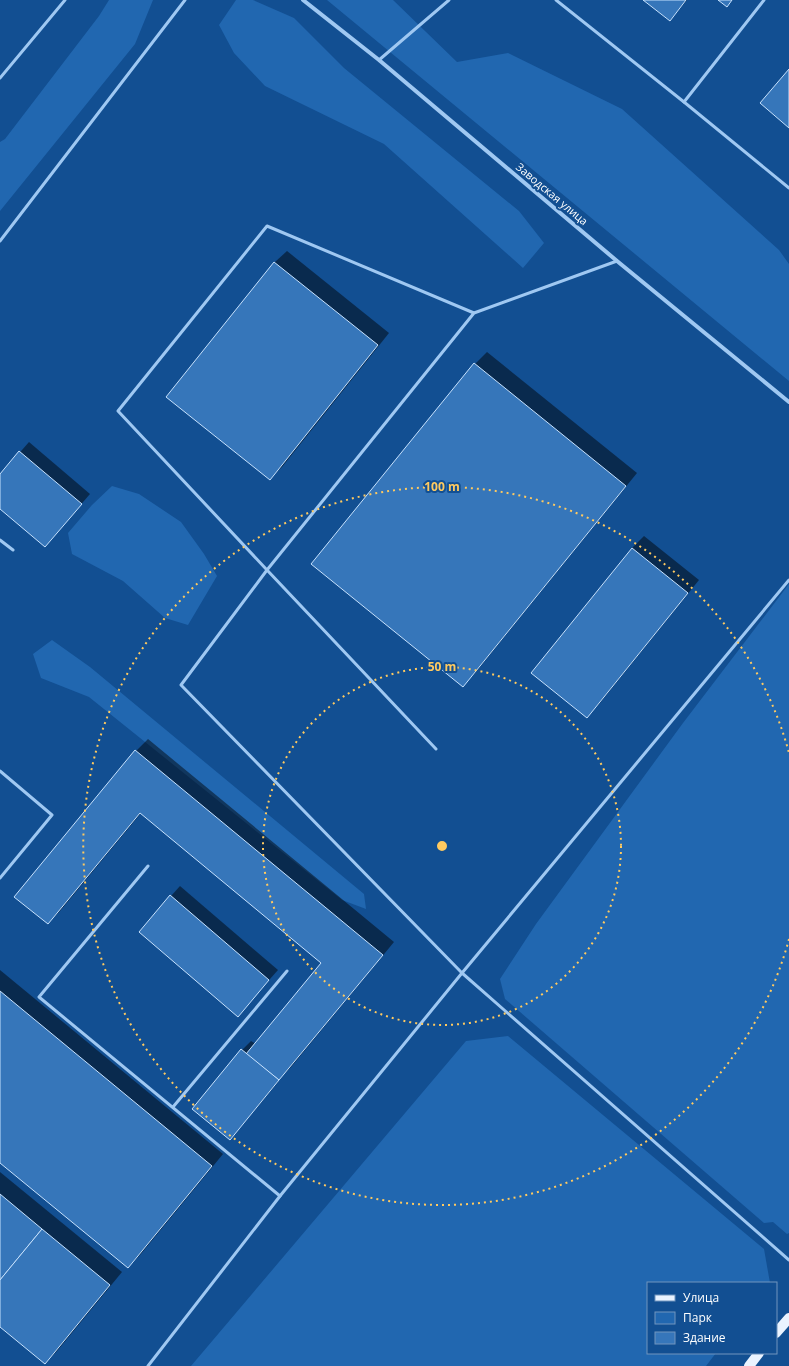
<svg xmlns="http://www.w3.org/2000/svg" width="789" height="1366" font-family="'Open Sans',sans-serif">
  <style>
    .green { fill: #2167b0 }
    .shadow { fill: #0007 }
    .building { fill: #3676ba; stroke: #c6e1fd }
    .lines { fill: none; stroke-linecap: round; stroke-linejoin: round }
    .service { stroke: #9fc8f2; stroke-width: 3 }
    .minor { stroke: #9fc8f2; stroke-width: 4 }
    .primary { stroke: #eaf3ff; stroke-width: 10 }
    .ring { fill: none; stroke: #ffca60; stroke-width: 2; stroke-dasharray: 2 4 }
    .labels { text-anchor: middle; stroke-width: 4; stroke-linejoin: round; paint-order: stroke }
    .street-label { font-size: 11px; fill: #fff; stroke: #124f92 }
    .centre { fill: #ffca60; stroke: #124f92; stroke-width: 2 }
    .ring-label { font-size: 12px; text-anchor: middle; font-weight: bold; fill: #ffca60; stroke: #124f92; stroke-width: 4; stroke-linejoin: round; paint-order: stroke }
  </style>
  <rect width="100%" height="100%" fill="#124f92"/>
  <!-- green -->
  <g class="green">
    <polygon points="109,0 153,0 135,44 0,211 0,142 5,139 99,16"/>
    <polygon points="236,0 253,0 294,18 344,68 519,211 544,243 523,268 384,144 265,86 234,53 219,25"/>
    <polygon points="327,0 393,0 457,62 508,53 622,109 779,250 789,264 789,381"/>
    <polygon points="112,486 139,494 181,522 204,554 217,576 188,625 165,618 123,581 72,554 68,533 92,505"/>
    <polygon points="789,584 789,1233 787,1234 773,1222 764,1223 505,999 500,979 536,924 683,723"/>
    <polygon points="52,640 90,667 364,894 366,909 342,900 89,697 41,678 33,654"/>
    <polygon points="508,1036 764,1249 770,1283 648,1283 648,1353 716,1353 706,1366 191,1366 466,1041"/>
  </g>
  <!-- shadow -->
  <g class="shadow">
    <polygon points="644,0 687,0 670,20"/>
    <polygon points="287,251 389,333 282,467 270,478 167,396 275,262"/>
    <polygon points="487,352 637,473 475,673 463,685 475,364"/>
    <polygon points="29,442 90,494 45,546 0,507 0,475"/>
    <polygon points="644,536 699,580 599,704 587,716 532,672 632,548"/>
    <polygon points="148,739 394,942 291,1067 278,1080 278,1082 239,1129 230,1139 242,1050 251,1041 256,1044 323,963 141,813 60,911 48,923 136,751"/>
    <polygon points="180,886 278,970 238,1015 171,896"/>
    <polygon points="0,970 223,1154 140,1255 128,1267 0,1161"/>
    <polygon points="0,1172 122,1272 57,1351 45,1363 0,1326"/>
  </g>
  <!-- building -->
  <g class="building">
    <polygon points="643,0 686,0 670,21"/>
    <polygon points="718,0 732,0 727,7"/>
    <polygon points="789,69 789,128 760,103"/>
    <polygon points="274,262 378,345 270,480 166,397"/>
    <polygon points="474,363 626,486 463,687 311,564"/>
    <polygon points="19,451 82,504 45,547 0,509 0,474"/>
    <polygon points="632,548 688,593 587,718 531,673"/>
    <polygon points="135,750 383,955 279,1080 246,1054 321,963 140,813 48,924 14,897"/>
    <polygon points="170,895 269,980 238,1017 139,932"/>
    <polygon points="0,991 212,1166 128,1268 0,1163"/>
    <polygon points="241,1049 279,1080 230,1140 192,1109"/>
    <polygon points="0,1194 42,1229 0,1280"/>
    <polygon points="42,1229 110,1285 45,1364 0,1327 0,1280"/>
  </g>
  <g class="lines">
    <!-- service -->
    <g class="service">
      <polyline points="556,0 684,102 789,188"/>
      <polyline points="379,60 449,0"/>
      <polyline points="0,78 65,0"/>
      <polyline points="684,102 764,0"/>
      <polyline points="0,241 185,0"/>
      <polyline points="474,313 267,226 118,411 267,570 474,313 617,261"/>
      <polyline points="0,540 13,550"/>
      <polyline points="436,749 267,570 181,685 462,973 789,1260"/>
      <polyline points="0,771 52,815 0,878"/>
      <polyline points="148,866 39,997 280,1196"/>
      <polyline points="173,1107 287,971"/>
      <polyline points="148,1366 280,1196 462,973 789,580"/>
    </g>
    <!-- minor -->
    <polyline class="minor" points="303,0 379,60 617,261 789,402"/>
    <!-- primary -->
    <g class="primary">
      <polyline points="776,1333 789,1318"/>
      <polyline points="749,1366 759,1353"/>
    </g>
  </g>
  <!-- distance rings -->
  <g class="ring">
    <circle cx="442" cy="846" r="179"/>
    <path d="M789 939A359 359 0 1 1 789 753"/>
  </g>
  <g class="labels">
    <!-- street labels -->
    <g class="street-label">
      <text transform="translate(552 194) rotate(40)" y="4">Заводская улица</text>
    </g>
  </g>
  <circle cx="442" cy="846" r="6" class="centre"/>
  <g class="ring-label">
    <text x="442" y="491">100 m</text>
    <text x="442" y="671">50 m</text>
  </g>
  <!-- legend -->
  <rect x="647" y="1282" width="130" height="72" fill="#124f92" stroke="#7195be"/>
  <rect x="655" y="1295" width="20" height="6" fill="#eaf3ff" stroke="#7195be"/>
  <text x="683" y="1302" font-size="12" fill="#ffffff">Улица</text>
  <rect x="655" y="1312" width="20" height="12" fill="#2167b0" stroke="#7195be"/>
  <text x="683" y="1322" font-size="12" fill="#ffffff">Парк</text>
  <rect x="655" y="1332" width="20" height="12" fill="#3676ba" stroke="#7195be"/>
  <text x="683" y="1342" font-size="12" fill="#ffffff">Здание</text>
</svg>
